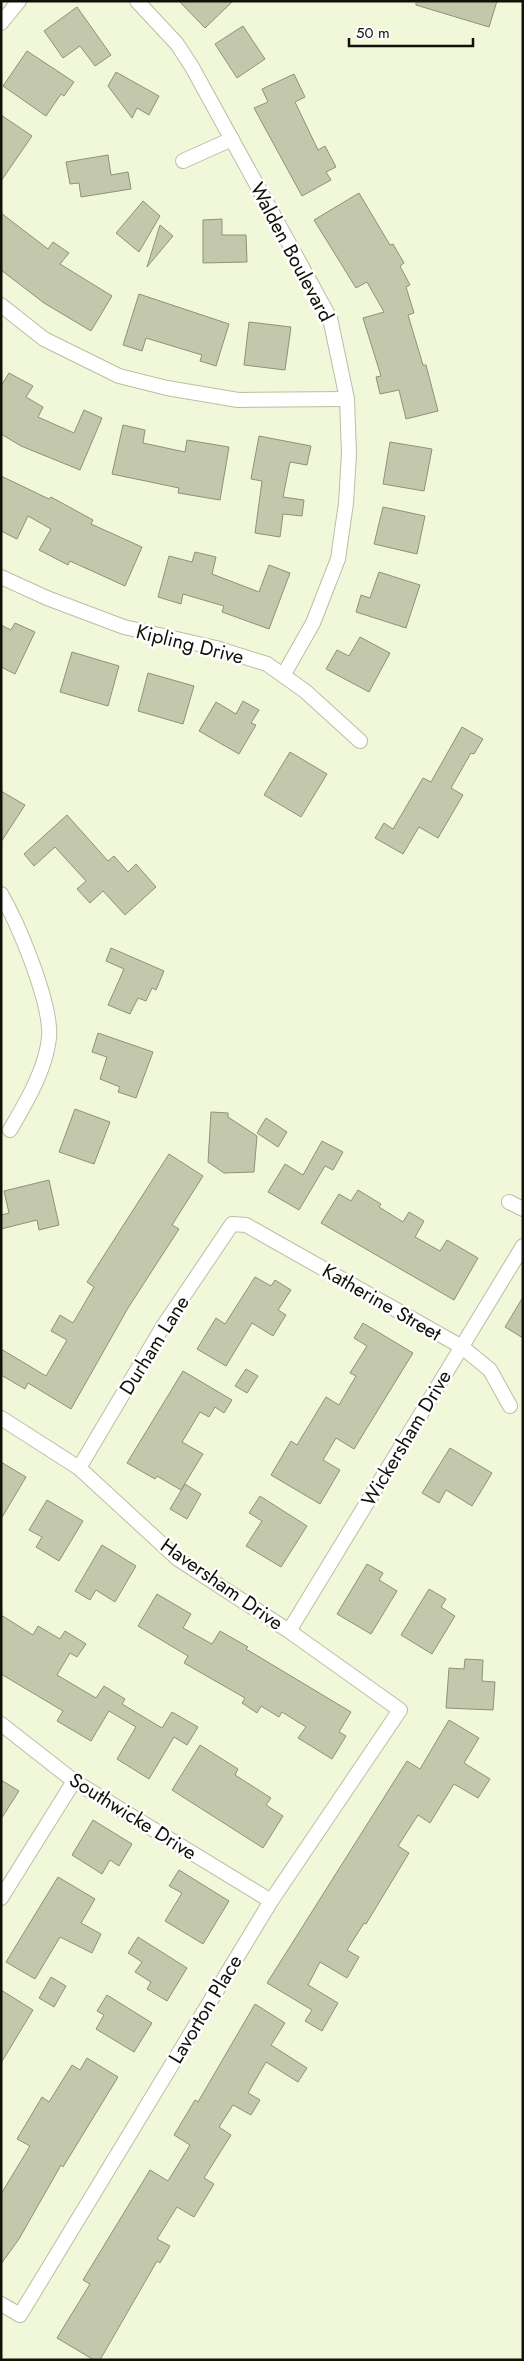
<svg xmlns="http://www.w3.org/2000/svg" width="524" height="2361" font-family="Jost,sans-serif">
  <style>
    .building { fill: #c3c8ac; stroke: #8d9378 }
    .lines { fill: none; stroke-linecap: round; stroke-linejoin: round }
    .minor-casing { stroke: #babfa3; stroke-width: 16 }
    .minor { stroke: #fff; stroke-width: 14 }
    .labels { text-anchor: middle; stroke-width: 5; stroke-linejoin: round; paint-order: stroke }
    .street-label { font-size: 20px; fill: #101208; stroke: #fff }
  </style>
  <rect width="100%" height="100%" fill="#f1f7d9"/>
  <!-- building -->
  <g class="building">
    <polygon points="179,1 233,1 205,28"/>
    <polygon points="416,1 497,1 489,27 416,5"/>
    <polygon points="77,7 111,55 95,66 80,46 63,58 44,31"/>
    <polygon points="243,26 265,59 237,78 215,44"/>
    <polygon points="27,51 74,82 64,96 61,94 46,116 3,86"/>
    <polygon points="116,72 159,96 149,115 137,108 132,118 108,86"/>
    <polygon points="294,74 305,97 295,102 318,150 325,146 336,167 326,172 331,180 302,196 254,108 268,102 262,89"/>
    <polygon points="1,115 32,136 1,181"/>
    <polygon points="108,155 111,175 128,172 131,189 81,197 79,183 70,184 66,162"/>
    <polygon points="359,193 390,245 393,244 404,263 400,266 410,285 406,287 414,313 408,315 423,365 426,365 438,411 406,419 399,390 380,394 376,377 381,376 363,318 384,312 367,282 356,288 314,220"/>
    <polygon points="143,201 160,216 139,252 116,233"/>
    <polygon points="1,213 48,249 53,242 69,253 60,264 112,296 91,331 44,303 1,270"/>
    <polygon points="222,219 222,235 246,235 247,262 203,263 203,220"/>
    <polygon points="160,225 173,236 147,267"/>
    <polygon points="139,294 229,324 216,366 200,361 202,355 146,338 142,351 123,345"/>
    <polygon points="249,322 291,327 285,370 244,365"/>
    <polygon points="9,373 33,386 26,397 43,407 38,417 74,433 84,410 102,418 80,470 21,446 1,434 1,386"/>
    <polygon points="123,425 145,430 143,443 185,452 187,440 229,447 220,500 178,493 179,488 112,474"/>
    <polygon points="259,436 311,446 307,465 290,462 283,497 304,500 302,516 283,514 280,537 255,533 262,481 251,479"/>
    <polygon points="390,442 432,449 424,491 383,484"/>
    <polygon points="1,476 49,499 51,497 93,520 91,524 142,547 125,586 70,561 68,565 39,550 51,529 28,516 17,539 1,531"/>
    <polygon points="383,507 425,516 417,554 374,544"/>
    <polygon points="195,552 216,557 212,574 259,592 269,565 290,573 269,629 222,612 224,606 183,594 181,604 158,597 169,556 192,562"/>
    <polygon points="379,572 420,585 406,628 356,612 361,595 370,598"/>
    <polygon points="15,623 35,632 15,674 1,667 1,625 11,630"/>
    <polygon points="360,637 390,653 369,692 326,669 337,650 349,656"/>
    <polygon points="72,652 119,666 108,706 60,692"/>
    <polygon points="148,673 194,686 183,724 138,711"/>
    <polygon points="243,701 259,710 251,723 256,725 239,754 199,731 216,702 236,714"/>
    <polygon points="462,727 483,739 474,754 471,753 451,788 463,795 438,838 419,827 403,854 375,838 384,823 393,829 423,778 431,782"/>
    <polygon points="290,752 327,774 301,817 264,795"/>
    <polygon points="1,791 25,805 1,842"/>
    <polygon points="67,815 108,861 114,856 128,872 136,864 156,887 125,915 103,891 90,903 77,889 86,881 55,847 34,866 24,854"/>
    <polygon points="111,948 164,971 156,990 152,988 146,1001 138,998 130,1014 108,1005 124,969 106,961"/>
    <polygon points="98,1033 153,1052 136,1098 118,1092 120,1087 100,1079 107,1057 92,1052"/>
    <polygon points="75,1109 110,1122 94,1164 59,1152"/>
    <polygon points="211,1112 228,1113 228,1117 257,1136 254,1172 224,1173 208,1162"/>
    <polygon points="266,1118 287,1132 278,1147 257,1133"/>
    <polygon points="322,1141 343,1152 333,1170 325,1166 299,1210 268,1192 285,1164 303,1175"/>
    <polygon points="169,1154 203,1176 172,1225 179,1229 128,1308 71,1409 28,1383 25,1389 1,1375 1,1349 46,1376 67,1340 51,1331 60,1315 73,1323 94,1287 87,1282"/>
    <polygon points="49,1180 59,1225 39,1230 37,1220 1,1229 1,1215 9,1213 4,1191"/>
    <polygon points="358,1190 381,1204 379,1207 403,1222 409,1212 424,1221 415,1237 440,1251 447,1240 478,1258 454,1300 321,1223 339,1194 351,1201"/>
    <polygon points="255,1277 271,1286 275,1280 291,1290 278,1310 286,1315 273,1336 252,1323 226,1366 197,1349 216,1318 225,1324"/>
    <polygon points="523,1297 523,1338 505,1327"/>
    <polygon points="363,1323 413,1353 354,1449 336,1438 323,1460 340,1470 320,1504 271,1475 291,1441 297,1445 326,1397 339,1405 356,1376 350,1373 367,1346 354,1338"/>
    <polygon points="246,1369 258,1376 247,1393 235,1386"/>
    <polygon points="183,1371 232,1400 224,1413 215,1407 209,1417 200,1412 182,1442 203,1454 181,1490 157,1476 155,1479 127,1463"/>
    <polygon points="450,1448 492,1473 472,1506 446,1490 439,1503 422,1493"/>
    <polygon points="1,1462 26,1477 1,1519"/>
    <polygon points="185,1484 201,1494 187,1519 170,1509"/>
    <polygon points="260,1496 307,1526 281,1567 246,1546 262,1521 249,1513"/>
    <polygon points="47,1500 83,1521 59,1561 36,1547 42,1537 29,1530"/>
    <polygon points="102,1545 136,1566 115,1602 96,1590 90,1600 75,1591"/>
    <polygon points="367,1564 383,1573 379,1580 397,1591 371,1634 337,1614"/>
    <polygon points="429,1589 446,1599 441,1607 455,1616 432,1654 401,1635"/>
    <polygon points="157,1594 191,1614 183,1628 212,1644 220,1631 248,1647 246,1649 351,1712 339,1732 346,1736 332,1759 298,1738 306,1727 282,1712 279,1717 261,1706 257,1713 242,1703 245,1698 184,1663 188,1656 138,1626"/>
    <polygon points="1,1615 33,1635 38,1626 60,1639 65,1631 86,1644 77,1657 70,1653 57,1675 96,1698 104,1686 125,1699 122,1704 162,1728 172,1712 198,1727 187,1745 174,1737 149,1779 117,1759 136,1727 109,1711 91,1741 57,1721 63,1711 1,1674"/>
    <polygon points="465,1659 483,1660 482,1681 495,1682 493,1710 446,1708 449,1668 464,1669"/>
    <polygon points="449,1720 479,1738 464,1763 490,1779 478,1798 454,1784 430,1823 418,1815 398,1846 409,1853 366,1924 364,1923 347,1950 359,1957 347,1978 320,1962 308,1985 338,2003 322,2031 305,2021 312,2010 267,1983 407,1761 420,1769"/>
    <polygon points="200,1745 238,1769 235,1775 271,1798 266,1805 283,1816 263,1848 172,1790"/>
    <polygon points="1,1780 19,1791 1,1819"/>
    <polygon points="93,1820 132,1844 119,1866 110,1860 102,1874 72,1855"/>
    <polygon points="179,1870 229,1901 203,1944 165,1921 182,1893 169,1886"/>
    <polygon points="58,1877 95,1899 81,1923 101,1934 92,1953 60,1937 35,1979 6,1962"/>
    <polygon points="138,1937 187,1968 167,2001 147,1989 151,1982 135,1972 142,1962 128,1953"/>
    <polygon points="51,1977 66,1986 54,2007 39,1998"/>
    <polygon points="1,1990 33,2010 1,2063"/>
    <polygon points="107,1995 152,2023 134,2052 96,2029 104,2015 97,2011"/>
    <polygon points="255,2004 285,2023 271,2045 307,2068 298,2082 266,2062 248,2093 260,2100 251,2115 233,2105 219,2127 231,2135 204,2178 214,2184 194,2217 177,2207 157,2239 170,2246 160,2263 157,2261 100,2360 94,2360 57,2338 90,2284 83,2280 150,2170 168,2181 190,2145 174,2135 195,2100 198,2102"/>
    <polygon points="87,2058 118,2077 63,2167 61,2165 19,2239 1,2264 1,2194 30,2146 17,2139 42,2097 49,2102 72,2065 80,2070"/>
  </g>
  <g class="lines">
    <defs>
      <g id="minor">
        <polyline points="137,1 177,44 192,67 330,318 347,399 349,454 346,503 338,559 313,623 284,674"/>
        <polyline points="1,23 19,1"/>
        <polyline points="183,161 232,139"/>
        <polyline points="1,305 44,339 119,376 167,388 238,400 347,399"/>
        <polyline points="1,577 47,598 124,627 216,648 267,664 305,691 360,741"/>
        <path d="M1 894C19 925 46 992 49 1027 50 1035 48 1046 46 1054 39 1081 24 1106 10 1130"/>
        <polyline points="509,1202 523,1209"/>
        <polyline points="1,1418 79,1468 178,1559 289,1631 400,1710 271,1901 20,2315 1,2304"/>
        <polyline points="79,1468 162,1328 232,1224 246,1225 462,1347 490,1370 510,1406"/>
        <polyline points="289,1631 523,1246"/>
        <polyline points="1,1724 74,1781 271,1901"/>
        <polyline points="1,1898 74,1781"/>
      </g>
    </defs>
    <!-- minor casing -->
    <use href="#minor" class="minor-casing"/>
    <!-- minor -->
    <use href="#minor" class="minor"/>
  </g>
  <g class="labels">
    <!-- street labels -->
    <g class="street-label">
      <text transform="translate(292 252) rotate(62)" y="7">Walden Boulevard</text>
      <text transform="translate(190 644) rotate(14)" y="7">Kipling Drive</text>
      <text transform="translate(382 1302) rotate(30)" y="7">Katherine Street</text>
      <text transform="translate(154 1345) rotate(-58)" y="7">Durham Lane</text>
      <text transform="translate(406 1438) rotate(-59)" y="7">Wickersham Drive</text>
      <text transform="translate(222 1584) rotate(35)" y="7">Haversham Drive</text>
      <text transform="translate(133 1816) rotate(32)" y="7">Southwicke Drive</text>
      <text transform="translate(205 2009) rotate(-59)" y="7">Lavorton Place</text>
    </g>
  </g>
  <!-- border -->
  <rect width="524" height="2361" fill="none" stroke="#101208" stroke-width="5"/>
  <!-- scale -->
  <path d="M349 38v8h124v-8" fill="none" stroke="#101208" stroke-width="2.5"/>
  <text x="356" y="38" font-size="15" fill="#101208" stroke="#ffffff" stroke-width="4" paint-order="stroke">50 m</text>
</svg>
